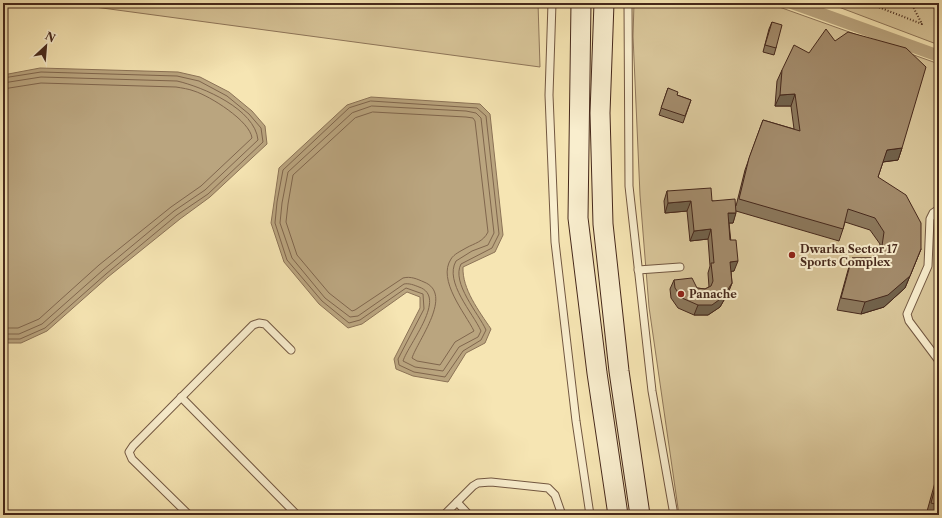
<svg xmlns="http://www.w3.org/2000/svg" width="942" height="518" font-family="'Libre Caslon Text',serif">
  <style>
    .green { fill: #d8c599; stroke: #8f765a }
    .water { fill: #baa57f; stroke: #8c7357 }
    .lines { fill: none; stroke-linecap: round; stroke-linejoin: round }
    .shore { stroke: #80664d; stroke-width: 1 }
    .canal { stroke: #baa57f; stroke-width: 12 }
    .service-casing { stroke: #725741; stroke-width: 9 }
    .secondary-casing { stroke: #46281b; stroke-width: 21 }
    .path { stroke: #46281b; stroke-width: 2; stroke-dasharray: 1 2; stroke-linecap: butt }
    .service { stroke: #f9eece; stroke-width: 7 }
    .secondary { stroke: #f9eece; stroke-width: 19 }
    .wall { fill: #8b775b; stroke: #46281b }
    .shaded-wall { fill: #71614a; stroke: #46281b }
    .building { fill: #a28a6a; stroke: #46281b }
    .poi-dot { fill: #8f2418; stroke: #f9eece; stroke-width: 1.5 }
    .labels { text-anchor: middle; stroke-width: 4; stroke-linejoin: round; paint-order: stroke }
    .poi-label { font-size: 11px; font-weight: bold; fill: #46281b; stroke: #f9eece; text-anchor: start }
  </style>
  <rect width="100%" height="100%" fill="#f6e5b3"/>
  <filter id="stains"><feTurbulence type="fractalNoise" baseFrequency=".005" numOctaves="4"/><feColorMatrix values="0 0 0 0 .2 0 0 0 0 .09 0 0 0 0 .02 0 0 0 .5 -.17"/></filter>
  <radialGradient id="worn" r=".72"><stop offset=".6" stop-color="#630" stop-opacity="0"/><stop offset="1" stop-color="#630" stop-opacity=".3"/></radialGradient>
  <!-- green -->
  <g class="green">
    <polygon points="65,3 538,3 540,67"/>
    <polygon points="634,3 768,3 939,64 939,515 679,515 649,307 640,195 633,36"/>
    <polygon points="828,3 931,3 939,18 939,45"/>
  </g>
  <!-- water -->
  <g class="water">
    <polygon points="40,68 178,72 200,77 229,92 252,111 265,126 267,144 210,197 180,219 108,277 47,331 21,343 3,343 3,75"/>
    <path d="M371 97 480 104 490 114 503 235 495 252 463 267C462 289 479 311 491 329L485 343 466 353 448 382 413 376 396 369 394 359 420 308V297L407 292 362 324 348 328 319 304 284 262 271 223 279 168 347 105Z"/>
  </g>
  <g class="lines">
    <!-- shore -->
    <g class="shore">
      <polyline points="3,78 41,72 177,76 199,81 227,96 249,114 261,128 263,142 208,194 177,215 106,274 45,328 20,339 3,339"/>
      <path d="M3 83 41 77 177 81C203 87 255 109 258 140L205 190 174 211 103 270 42 324 19 334H3"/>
      <path d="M3 89 41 83 176 87C182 88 189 89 194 91 210 96 250 121 252 138L201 186 171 207 99 265 39 319 18 328H3"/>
      <path d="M371 101 477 108 486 116 499 234 492 248 461 264C451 283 479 314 486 330L481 340 463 351 445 377 414 372 399 365 398 359 424 309 423 294 406 288 360 320 349 323 322 301 287 260 275 223 277 202 283 170 349 108Z"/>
      <path d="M372 106 466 111 476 113 481 118 494 233 488 245 472 251 456 261C444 282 473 313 481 331L478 337 459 347 443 371 415 367 403 361C409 343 448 297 419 287 414 285 409 283 404 284L358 316 350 317 325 298 292 258 280 223 282 203 288 172 352 113Z"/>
      <path d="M373 112 466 117 473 118 475 121 488 232C483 242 475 243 466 248 461 251 454 254 451 259 437 280 465 313 474 331L455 342 440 365 417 361 412 358C418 340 454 294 424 282 417 279 411 276 403 278L355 310 352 311 329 293 297 255 286 222 288 204 293 175 355 118Z"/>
    </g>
    <!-- canal -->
    <polyline class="canal" points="792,3 939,56"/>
    <defs>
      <g id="service">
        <polyline points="552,3 549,95 555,242 576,421 590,515"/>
        <polyline points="628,3 629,186 652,391 674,515"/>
        <polyline points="939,209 933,213 930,219 928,266 907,314 909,321 939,361"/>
        <polyline points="638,270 680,267"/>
        <polyline points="181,397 297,515"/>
        <polyline points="457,502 469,515"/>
        <polyline points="189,515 132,459 129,452 133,446 253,325 259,323 265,324 291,350"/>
        <polyline points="444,515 473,486 478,483 491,482 548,488 555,495 562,515"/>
      </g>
      <g id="secondary">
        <polyline points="581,3 578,218 597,373 618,515"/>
        <polyline points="604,3 600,113 603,224 619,371 640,515"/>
      </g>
    </defs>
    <!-- service casing -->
    <use href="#service" class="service-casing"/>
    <!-- secondary casing -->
    <use href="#secondary" class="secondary-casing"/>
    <!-- path -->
    <polyline class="path" points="868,3 922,24 911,3"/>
    <!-- service -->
    <use href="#service" class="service"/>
    <!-- secondary -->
    <use href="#secondary" class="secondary"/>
  </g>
  <!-- wall -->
  <g class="wall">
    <polygon points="772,22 776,48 774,55 763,52 769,29"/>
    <polygon points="782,70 902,148 898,160 883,162 878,177 921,249 905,288 884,307 861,314 837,310 848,270 852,258 872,258 879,249 880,244 870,230 845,222 843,229 839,241 736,211 733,223 729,223 734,271 731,271 732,283 728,293 720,307 708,315 694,315 678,308 671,298 670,289 674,280 697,288 705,289 709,287 708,273 710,266 708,239 690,241 687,211 665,213 664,201 667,191 736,206 745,170 763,120 794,129 791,106 775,106 777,81"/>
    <polygon points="668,88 677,95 691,100 683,123 659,115"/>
    <polygon points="939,468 939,515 926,515"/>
  </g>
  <!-- shaded-wall -->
  <g class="shaded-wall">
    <polygon points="795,94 791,106 775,106 780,95"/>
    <polygon points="902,148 898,160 882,162 887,150"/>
    <polygon points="691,201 687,211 665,213 668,203"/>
    <polygon points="728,213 736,213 733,223 724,223"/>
    <polygon points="711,229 708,239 690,241 694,231"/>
    <polygon points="921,249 905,288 884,307 861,314 865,302"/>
    <polygon points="738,261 734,271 726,272 730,262"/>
    <polygon points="732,283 728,293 720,307 708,315 694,315 698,305"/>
  </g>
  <!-- building -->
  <g class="building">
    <polygon points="772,22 782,25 776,48 765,45"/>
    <polygon points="826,29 835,41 848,32 906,48 926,67 902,148 887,150 878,177 906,195 921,223 921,249 910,276 888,295 865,302 841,298 852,258 872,258 882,246 884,232 875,218 848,209 843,229 739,199 749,158 763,120 800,131 795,94 780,95 782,70 794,45 809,53"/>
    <polygon points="668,88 678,92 677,95 691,100 685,116 661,108"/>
    <polygon points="711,188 712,201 735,199 736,213 728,213 730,240 736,240 738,261 730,262 732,283 723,297 712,305 698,305 682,298 675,288 674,280 692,278 697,288 705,289 711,286 713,281 711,263 714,263 711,229 694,231 691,201 668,203 667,191"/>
    <polygon points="939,473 939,505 931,503"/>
  </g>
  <!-- markers -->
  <g class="poi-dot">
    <circle cx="792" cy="255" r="4"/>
    <circle cx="681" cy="294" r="4"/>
  </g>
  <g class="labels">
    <!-- poi labels -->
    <g class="poi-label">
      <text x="800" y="253">Dwarka Sector 17<tspan x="800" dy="13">Sports Complex</tspan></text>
      <text x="689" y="298">Panache</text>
    </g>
  </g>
  <!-- margin -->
  <rect width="942" height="518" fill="none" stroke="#f6e5b3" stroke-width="16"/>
  <rect x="4" y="4" width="934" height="510" fill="none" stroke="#46281b" stroke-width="2"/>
  <rect x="8" y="8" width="926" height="502" fill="none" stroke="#46281b"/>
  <!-- north arrow -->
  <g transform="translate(46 46) rotate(26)" stroke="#f9eece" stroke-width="3" paint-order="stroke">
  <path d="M0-3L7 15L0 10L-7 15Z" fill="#46281b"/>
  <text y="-6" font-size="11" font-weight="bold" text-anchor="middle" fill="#46281b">N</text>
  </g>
  <rect width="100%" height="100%" filter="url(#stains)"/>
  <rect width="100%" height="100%" fill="url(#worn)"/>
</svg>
